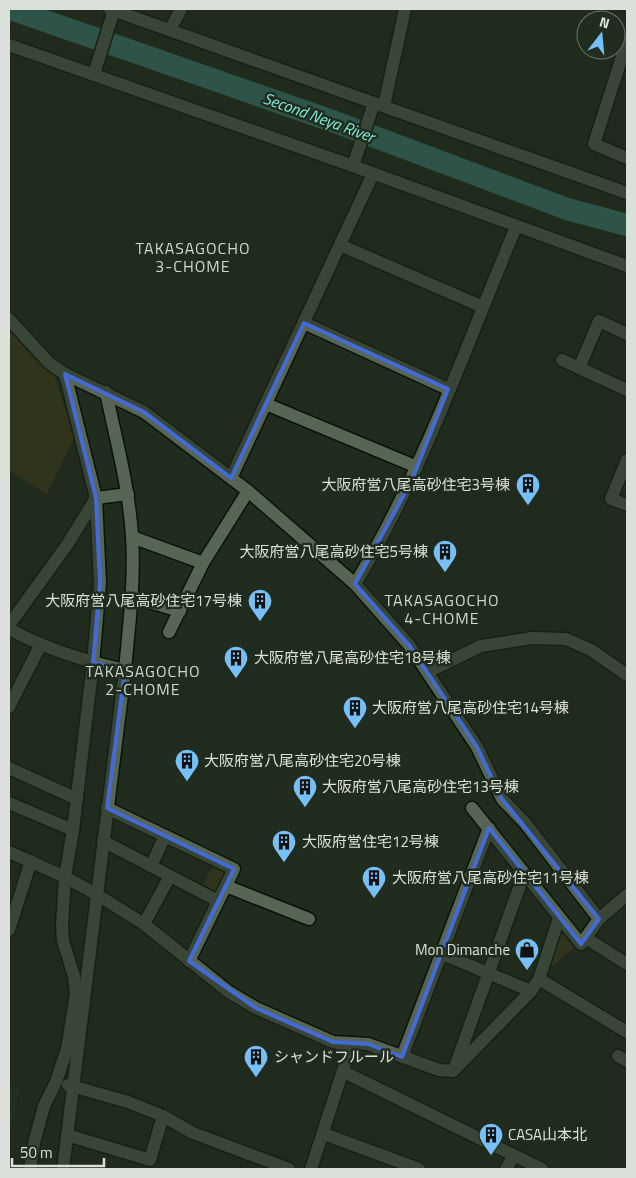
<svg xmlns="http://www.w3.org/2000/svg" width="636" height="1178" font-family="'Titillium Web','Noto Sans JP',sans-serif">
  <style>
    .built { fill: #263624 }
    .green { fill: #443f1b }
    .lines { fill: none; stroke-linecap: round; stroke-linejoin: round }
    .river { stroke: #3c857a; stroke-width: 22 }
    .minor-casing { stroke: #091408; stroke-width: 15 }
    .minor { stroke: #576555; stroke-width: 12 }
    .marked { fill: none; stroke: #436bd8; stroke-width: 4; stroke-linejoin: round }
    .labels { text-anchor: middle; stroke-width: 5; stroke-linejoin: round; paint-order: stroke }
    .poi-label { font-size: 15px; fill: #dae1d8; stroke: #202c1e; text-anchor: start }
    .water-label { font-size: 16px; font-style: italic; fill: #81efdd; stroke: #202c1e }
    .neighbourhood-label { font-size: 16px; letter-spacing: 1px; fill: #ccdbc9; stroke: #202c1e }
  </style>
  <rect width="100%" height="100%" fill="#202c1e"/>
  <!-- built -->
  <polygon class="built" points="9,1086 20,1089 11,1126 9,1126"/>
  <!-- green -->
  <g class="green">
    <polygon points="11,333 39,362 54,374 74,438 47,494 9,471 9,338"/>
    <polygon points="213,866 227,875 219,891 213,894 202,887"/>
    <polygon points="559,925 576,946 543,974"/>
  </g>
  <g class="lines">
    <!-- river -->
    <polyline class="river" points="11,9 335,122 567,209 627,225"/>
    <defs>
      <g id="minor">
        <polyline points="110,9 627,193"/>
        <polyline points="170,30 181,9"/>
        <polyline points="627,41 594,144 627,158"/>
        <polyline points="9,45 353,166 627,266"/>
        <polyline points="94,74 114,10"/>
        <polyline points="384,106 405,9"/>
        <polyline points="353,166 374,103"/>
        <polyline points="340,245 483,307"/>
        <polyline points="9,319 49,363 65,374 144,412 248,491 355,584 409,645 477,747 502,799 525,823 599,919"/>
        <polyline points="304,323 448,389"/>
        <polyline points="562,360 627,390"/>
        <polyline points="579,368 599,321 627,334"/>
        <polyline points="266,404 417,467"/>
        <polyline points="627,460 611,499 627,505"/>
        <polyline points="231,478 373,174"/>
        <polyline points="132,537 203,563"/>
        <path d="M355 584C423 472 465 348 516 227"/>
        <polyline points="132,597 180,611"/>
        <polyline points="9,625 67,545 96,498 128,494"/>
        <path d="M9 629C46 649 84 661 125 670"/>
        <polyline points="169,632 203,563 248,491"/>
        <polyline points="427,672 481,646 532,638 566,639 591,650 627,675"/>
        <polyline points="9,707 40,646"/>
        <polyline points="9,768 77,799"/>
        <polyline points="9,803 73,830"/>
        <polyline points="107,808 234,869 189,961"/>
        <polyline points="472,808 581,944 599,919 627,895"/>
        <polyline points="103,841 218,901"/>
        <polyline points="9,852 65,877 96,894 144,924 229,992 256,1008 333,1042 368,1044 439,1070 453,1071 531,991 539,979 559,918"/>
        <polyline points="151,866 165,836"/>
        <polyline points="226,886 309,919"/>
        <polyline points="144,924 170,876"/>
        <polyline points="9,930 31,861"/>
        <polyline points="586,938 627,964"/>
        <polyline points="440,953 531,991"/>
        <polyline points="539,979 627,1032"/>
        <polyline points="618,1056 627,1061"/>
        <polyline points="402,1057 489,828"/>
        <polyline points="455,1067 524,874"/>
        <polyline points="344,1072 542,1169"/>
        <polyline points="68,1085 128,1102 163,1116 193,1133 289,1169"/>
        <polyline points="324,1134 419,1169"/>
        <polyline points="67,1135 150,1160 163,1116"/>
        <polyline points="30,1169 34,1143 44,1106 56,1082 67,1049 76,994 74,976 63,941 62,925 65,877 73,830 93,663 100,583 96,498 65,374"/>
        <path d="M63 1169 125 670C129 625 135 580 132 536 129 487 116 440 106 392"/>
        <polyline points="311,1169 348,1055 339,1043"/>
        <polyline points="506,1169 514,1156"/>
      </g>
    </defs>
    <!-- minor casing -->
    <use href="#minor" class="minor-casing"/>
    <!-- minor -->
    <use href="#minor" class="minor"/>
  </g>
  <!-- marked area -->
  <path d="M0 0H636V1178H0ZM304 323 448 389 411 482 355 584 409 645 477 747 502 799 599 919 581 944 489 828 402 1057 368 1044 333 1042 256 1008 189 961 234 869 107 808 125 670 93 663 100 583 96 498 65 374 144 412 231 478Z" fill="#202c1e" fill-opacity=".55" fill-rule="evenodd"/>
  <path class="marked" d="M304 323 448 389 411 482 355 584 409 645 477 747 502 799 599 919 581 944 489 828 402 1057 368 1044 333 1042 256 1008 189 961 234 869 107 808 125 670 93 663 100 583 96 498 65 374 144 412 231 478Z"/>
  <!-- icons -->
  <defs>
    <symbol id="building-pin" viewBox="-11 -11 22 30"><path d="M0 17L-7.5 6A9.5 9.5 0 1 1 7.5 6Z" fill="#76c0f7" stroke="#202c1e"/><path d="M-4-6H4V6H1V3H-1V6H-4ZM-2.5-4.3h1.7v1.8h-1.7ZM.8-4.3h1.7v1.8H.8ZM-2.5-1h1.7V.8h-1.7ZM.8-1h1.7V.8H.8Z" fill="#111"/></symbol>
    <symbol id="shop-pin" viewBox="-11 -11 22 30"><path d="M0 17L-7.5 6A9.5 9.5 0 1 1 7.5 6Z" fill="#76c0f7" stroke="#202c1e"/><path d="M-5-2.5h2.3a2.7 3.5 0 0 1 5.4 0H5L5.5 6h-11ZM-1.5-2.5h3a1.5 2.3 0 0 0-3 0Z" fill="#111"/></symbol>
  </defs>
  <g fill-rule="evenodd">
    <use href="#building-pin" x="514" y="471" width="28" height="38"/>
    <use href="#building-pin" x="431" y="538" width="28" height="38"/>
    <use href="#building-pin" x="246" y="587" width="28" height="38"/>
    <use href="#building-pin" x="222" y="644" width="28" height="38"/>
    <use href="#building-pin" x="341" y="694" width="28" height="38"/>
    <use href="#building-pin" x="173" y="747" width="28" height="38"/>
    <use href="#building-pin" x="291" y="773" width="28" height="38"/>
    <use href="#building-pin" x="270" y="828" width="28" height="38"/>
    <use href="#building-pin" x="360" y="864" width="28" height="38"/>
    <use href="#shop-pin" x="513" y="936" width="28" height="38"/>
    <use href="#building-pin" x="242" y="1043" width="28" height="38"/>
    <use href="#building-pin" x="477" y="1121" width="28" height="38"/>
  </g>
  <g class="labels">
    <!-- poi labels -->
    <g class="poi-label">
      <text x="510" y="490" text-anchor="end">大阪府営八尾高砂住宅3号棟</text>
      <text x="428" y="557" text-anchor="end">大阪府営八尾高砂住宅5号棟</text>
      <text x="242" y="606" text-anchor="end">大阪府営八尾高砂住宅17号棟</text>
      <text x="254" y="663">大阪府営八尾高砂住宅18号棟</text>
      <text x="372" y="713">大阪府営八尾高砂住宅14号棟</text>
      <text x="204" y="766">大阪府営八尾高砂住宅20号棟</text>
      <text x="322" y="792">大阪府営八尾高砂住宅13号棟</text>
      <text x="302" y="847">大阪府営住宅12号棟</text>
      <text x="392" y="883">大阪府営八尾高砂住宅11号棟</text>
      <text x="510" y="955" text-anchor="end">Mon Dimanche</text>
      <text x="274" y="1062">シャンドフルール</text>
      <text x="508" y="1140">CASA山本北</text>
    </g>
    <!-- water labels -->
    <g class="water-label">
      <text transform="translate(319 117) rotate(20)" y="6">Second Neya River</text>
    </g>
    <!-- neighbourhood labels -->
    <g class="neighbourhood-label">
      <text x="193" y="254">TAKASAGOCHO<tspan x="193" dy="18">3-CHOME</tspan></text>
      <text x="442" y="606">TAKASAGOCHO<tspan x="442" dy="18">4-CHOME</tspan></text>
      <text x="143" y="677">TAKASAGOCHO<tspan x="143" dy="18">2-CHOME</tspan></text>
    </g>
  </g>
  <!-- border -->
  <rect width="636" height="1178" fill="none" stroke="#dae1d8" stroke-width="20"/>
  <!-- north arrow -->
  <g transform="translate(601 35) rotate(16)"><circle r="24" fill="#202c1e" stroke="#6a7468"/>
  <path d="M0-4L9 19L0 12L-9 19Z" fill="#76c0f7"/>
  <text y="-8" font-size="14" font-weight="bold" text-anchor="middle" fill="#dae1d8">N</text>
  </g>
  <!-- scale -->
  <path d="M12 1158v8h92v-8" fill="none" stroke="#dae1d8" stroke-width="2.5"/>
  <text x="20" y="1158" font-size="15" fill="#dae1d8" stroke="#202c1e" stroke-width="4" paint-order="stroke">50 m</text>
</svg>
